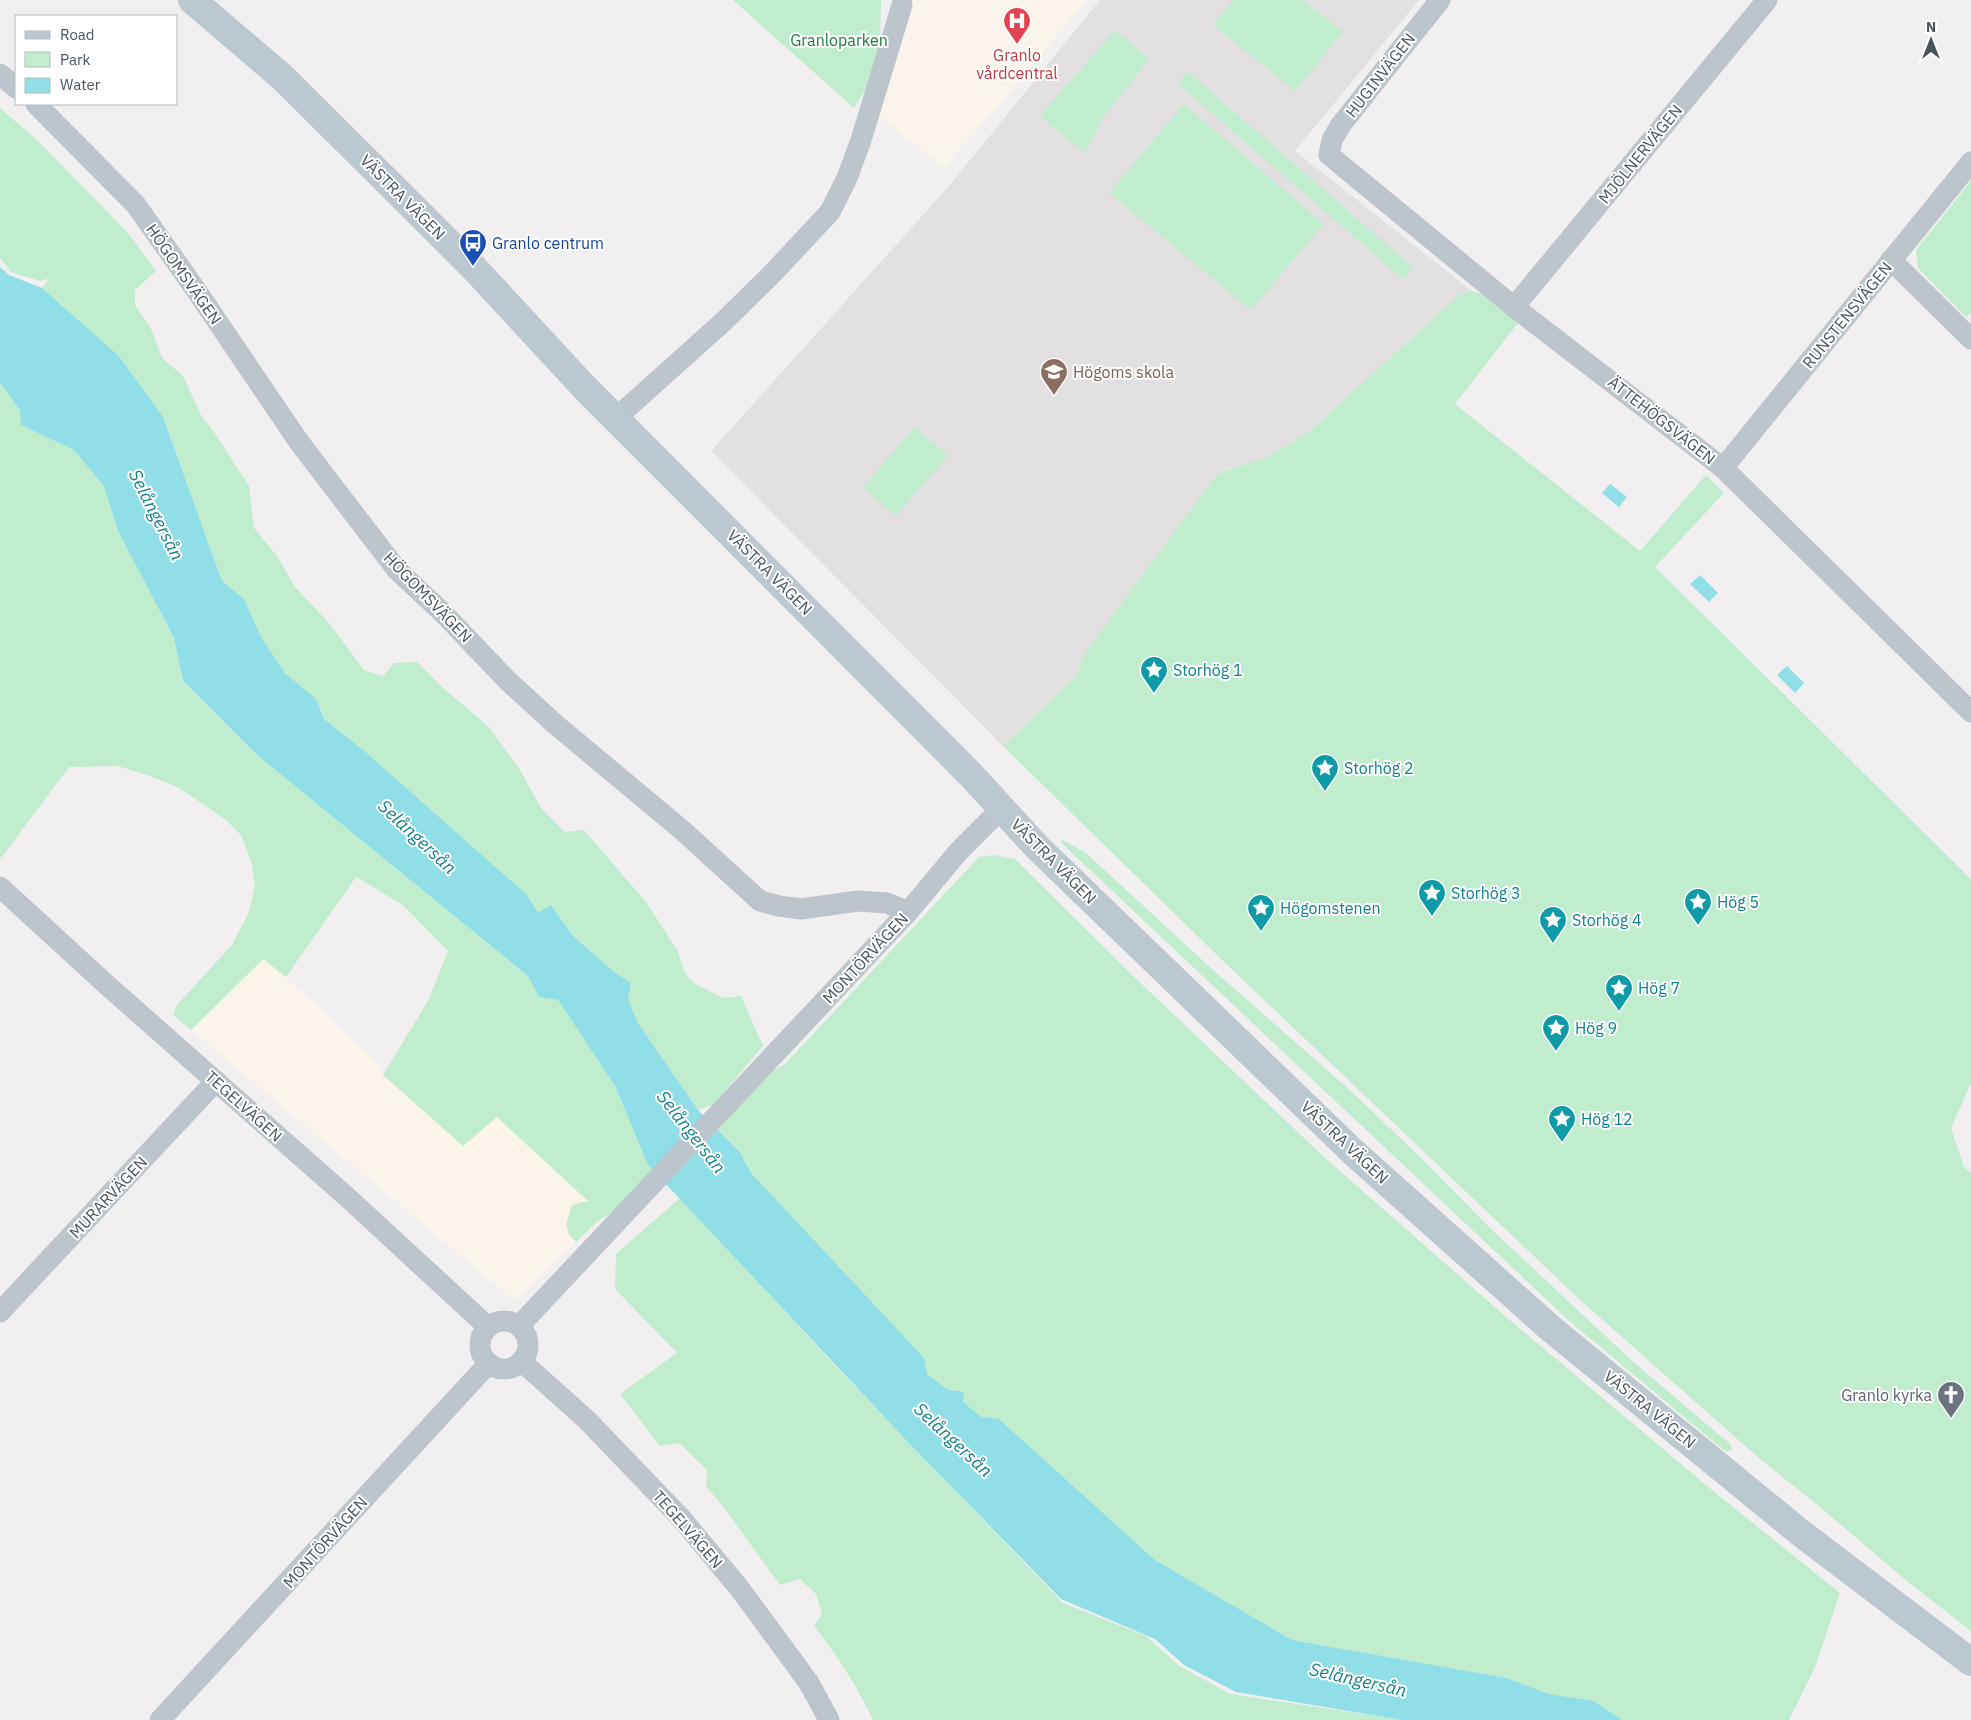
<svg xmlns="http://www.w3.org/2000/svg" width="1971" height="1720" font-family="'IBM Plex Sans',sans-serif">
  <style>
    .commercial { fill: #fbf4ea }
    .education { fill: #e3e0e1 }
    .green { fill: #c0edcd }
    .water { fill: #90dee7 }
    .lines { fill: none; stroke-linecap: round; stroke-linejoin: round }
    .street { stroke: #bcc5cb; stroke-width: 21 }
    .secondary { stroke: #bcc8d0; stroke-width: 28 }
    .labels { text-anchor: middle; stroke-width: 4; stroke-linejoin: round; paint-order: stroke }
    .park-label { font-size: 16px; fill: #1c7a42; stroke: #fff }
    .health-label { font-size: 16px; fill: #be3a42; stroke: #fff }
    .street-label { font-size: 16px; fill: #48545c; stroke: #fff }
    .transit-label { font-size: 16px; fill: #164399; stroke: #fff; text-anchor: start }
    .education-label { font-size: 16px; fill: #785e54; stroke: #fff; text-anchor: start }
    .culture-label { font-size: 16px; fill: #0d838f; stroke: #fff; text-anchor: start }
    .worship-label { font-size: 16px; fill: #5b616d; stroke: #fff; text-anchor: end }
    .water-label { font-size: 18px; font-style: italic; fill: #14808d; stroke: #fff }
  </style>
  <rect width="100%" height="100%" fill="#f2eff0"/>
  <!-- commercial -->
  <g class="commercial">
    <polygon points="908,0 1086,0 1026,74 944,167 878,115"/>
    <polygon points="264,959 286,977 374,1061 383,1075 463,1146 497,1117 589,1202 569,1236 576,1242 514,1300 191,1030"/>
  </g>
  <!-- education -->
  <polygon class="education" points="1100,0 1419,0 1295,151 1472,291 1460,294 1313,428 1295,441 1277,452 1251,463 1224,470 1216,475 1084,654 1076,677 1003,746 711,451 949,186"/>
  <!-- green -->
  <g class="green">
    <polygon points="733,0 881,0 880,39 874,76 854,108"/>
    <polygon points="1233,0 1303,0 1343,32 1295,91 1213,25"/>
    <polygon points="1115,30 1149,59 1104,117 1085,153 1040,116"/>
    <polygon points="1188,72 1414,268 1403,279 1177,83"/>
    <polygon points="1184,104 1324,224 1251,310 1109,193"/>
    <polygon points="0,108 38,141 129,234 156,271 135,290 135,305 151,329 162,358 183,376 201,415 214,432 249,486 254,528 277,556 295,587 329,623 364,670 383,676 394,663 417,662 442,687 489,727 520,770 541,808 565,832 584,830 647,903 678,952 685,973 695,984 724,998 741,996 763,1046 714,1104 698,1110 638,1023 628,999 631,983 613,971 573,936 551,905 538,914 362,749 324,719 317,701 285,673 261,637 244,599 222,581 163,417 119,356 42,288 50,278 40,281 11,272 0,258"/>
    <polygon points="1971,181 1971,313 1966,317 1918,268 1916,250"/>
    <path d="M1472 291 1481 294 1518 323 1455 404 1640 551 1706 475 1724 493 1655 567 1971 879V1083L1951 1128 1964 1167 1971 1173V1631L1907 1581 1820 1507 1760 1459 1579 1299 1222 960 1003 746 1076 677 1084 654 1216 475C1227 468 1240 467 1252 462 1275 454 1294 442 1313 428L1460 294Z"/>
    <path d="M0 382 21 410V425L74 450 105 487 118 531 174 638 183 682 257 755 528 976 539 997 558 1000 615 1086 648 1165 647 1166 650 1165 653 1170 624 1204 598 1221 576 1242C562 1229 567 1221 572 1205L588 1201 497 1117 463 1146 383 1075 428 1001 448 951 404 906 352 874 356 877 286 977 263 959 191 1030 173 1015 176 1006 232 945 249 912 255 886 252 864 241 835 226 820 179 788 153 777 118 766 69 767 1 858 0 857Z"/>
    <polygon points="915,427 948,456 896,516 863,487"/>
    <polygon points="1063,840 1086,853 1212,969 1352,1092 1419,1156 1489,1227 1630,1359 1730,1444 1732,1449 1726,1452 1568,1320 1074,855 1060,841"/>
    <polygon points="994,855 1015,859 1131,974 1325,1158 1505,1316 1713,1491 1840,1593 1815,1667 1789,1720 1622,1720 1594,1701 1549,1694 1507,1678 1292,1640 1155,1560 999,1419 981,1418 927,1374 752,1174 739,1151 718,1130 763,1077 785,1064 979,857"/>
    <path d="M680 1198 839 1370 1063 1603 1146 1636 1178 1665 1230 1694 1405 1720H873C857 1686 837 1655 814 1626L822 1614 816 1594 800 1579 780 1585 725 1509 706 1486 707 1470 679 1443 660 1446 620 1394 677 1353 615 1289 616 1254Z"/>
  </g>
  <!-- water -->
  <g class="water">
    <polygon points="0,267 9,275 42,288 119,356 163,417 222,581 244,599 261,637 285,673 316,699 324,719 362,749 527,895 538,913 551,905 573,936 613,971 631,983 628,999 638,1023 698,1110 739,1151 752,1174 924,1358 927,1374 948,1390 964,1392 963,1402 981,1417 999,1419 1155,1560 1292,1640 1507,1678 1549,1694 1594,1701 1622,1720 1402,1720 1236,1692 1184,1665 1155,1639 1061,1599 905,1439 648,1165 615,1086 558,1000 539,997 528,976 257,755 183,681 174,638 118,531 104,486 74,450 21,425 20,410 0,382"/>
    <polygon points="1610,484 1627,497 1619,507 1602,493"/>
    <polygon points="1700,575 1718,593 1709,602 1690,584"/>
    <polygon points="1787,666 1804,683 1795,693 1777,675"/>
  </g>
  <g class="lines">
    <!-- street -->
    <g class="street">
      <polyline points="1440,0 1340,126 1332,140 1329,155 1514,307 1723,468 1971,712"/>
      <polyline points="0,74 16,88"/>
      <polyline points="36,104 136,205 196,290 299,442 397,570 442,612 508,681 555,724 682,830 760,901 779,906 801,909 858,901 887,903 908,912"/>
      <polyline points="1891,260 1971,339"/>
      <polyline points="1514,307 1767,0"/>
      <polyline points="616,418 723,322 771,275 830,212 847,178 861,140 902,5"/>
      <polyline points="1723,468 1971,162"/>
      <polyline points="0,887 108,986 347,1197 488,1327"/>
      <polyline points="0,1312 216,1081"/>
      <circle cx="504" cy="1345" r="24"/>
      <polyline points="519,1326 908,912 959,851 1002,808"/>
      <polyline points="521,1361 587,1420 681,1518 740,1589 809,1683 829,1720"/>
      <polyline points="160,1720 489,1363"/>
    </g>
    <!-- secondary -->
    <polyline class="secondary" points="192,0 282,77 409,203 473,267 585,388 971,775 1038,848 1352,1151 1550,1328 1802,1534 1971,1662"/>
  </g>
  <!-- icons -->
  <defs>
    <symbol id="hospital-pin" viewBox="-11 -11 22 30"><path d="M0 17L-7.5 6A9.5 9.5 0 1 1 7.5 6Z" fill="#e0444e" stroke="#fff"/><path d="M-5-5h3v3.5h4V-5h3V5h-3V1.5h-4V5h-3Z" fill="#fff"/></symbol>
    <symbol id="bus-pin" viewBox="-11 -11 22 30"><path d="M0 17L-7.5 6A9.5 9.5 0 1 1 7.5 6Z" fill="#1a4fb4" stroke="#fff"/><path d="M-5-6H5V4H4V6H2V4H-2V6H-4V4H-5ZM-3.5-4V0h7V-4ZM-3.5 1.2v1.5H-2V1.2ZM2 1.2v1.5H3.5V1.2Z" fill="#fff"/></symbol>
    <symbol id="school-pin" viewBox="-11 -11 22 30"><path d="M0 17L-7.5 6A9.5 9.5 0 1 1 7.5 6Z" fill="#8d6e63" stroke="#fff"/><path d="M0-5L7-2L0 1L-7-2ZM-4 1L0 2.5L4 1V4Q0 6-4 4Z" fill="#fff"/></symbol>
    <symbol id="sight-pin" viewBox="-11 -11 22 30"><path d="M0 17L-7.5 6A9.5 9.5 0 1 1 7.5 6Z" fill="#0f9aa8" stroke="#fff"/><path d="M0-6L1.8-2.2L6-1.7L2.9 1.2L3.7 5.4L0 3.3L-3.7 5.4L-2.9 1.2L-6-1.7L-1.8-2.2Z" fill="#fff"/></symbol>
    <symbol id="church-pin" viewBox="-11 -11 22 30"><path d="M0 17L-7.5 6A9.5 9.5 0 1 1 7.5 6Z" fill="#6b7280" stroke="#fff"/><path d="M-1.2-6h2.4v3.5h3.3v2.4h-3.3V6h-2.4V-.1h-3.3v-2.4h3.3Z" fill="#fff"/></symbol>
  </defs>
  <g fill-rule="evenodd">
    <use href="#hospital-pin" x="1001" y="5" width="32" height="43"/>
    <use href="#bus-pin" x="457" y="227" width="32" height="43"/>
    <use href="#school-pin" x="1038" y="356" width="32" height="43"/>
    <use href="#sight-pin" x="1138" y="654" width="32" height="43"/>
    <use href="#sight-pin" x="1309" y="752" width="32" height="43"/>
    <use href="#sight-pin" x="1416" y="877" width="32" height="43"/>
    <use href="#sight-pin" x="1682" y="886" width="32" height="43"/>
    <use href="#sight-pin" x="1245" y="892" width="32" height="43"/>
    <use href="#sight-pin" x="1537" y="904" width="32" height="43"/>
    <use href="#sight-pin" x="1603" y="972" width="32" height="43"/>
    <use href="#sight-pin" x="1540" y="1012" width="32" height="43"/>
    <use href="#sight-pin" x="1546" y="1103" width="32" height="43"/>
    <use href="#church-pin" x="1935" y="1379" width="32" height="43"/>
  </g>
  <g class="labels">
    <!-- park labels -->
    <g class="park-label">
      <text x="839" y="46">Granloparken</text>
    </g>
    <!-- health labels -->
    <g class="health-label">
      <text x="1017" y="61">Granlo<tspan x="1017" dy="18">vårdcentral</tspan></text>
    </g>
    <!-- street labels -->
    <g class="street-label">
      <text transform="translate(1380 75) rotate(-52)" y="6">HUGINVÄGEN</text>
      <text transform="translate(1640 154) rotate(-51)" y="6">MJÖLNERVÄGEN</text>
      <text transform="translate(403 197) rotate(45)" y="6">VÄSTRA VÄGEN</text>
      <text transform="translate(184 274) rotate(55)" y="6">HÖGOMSVÄGEN</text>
      <text transform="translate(1847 315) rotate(-51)" y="6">RUNSTENSVÄGEN</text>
      <text transform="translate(1662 420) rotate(38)" y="6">ÄTTEHÖGSVÄGEN</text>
      <text transform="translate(770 572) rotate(45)" y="6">VÄSTRA VÄGEN</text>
      <text transform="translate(428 597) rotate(46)" y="6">HÖGOMSVÄGEN</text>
      <text transform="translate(1054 861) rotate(45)" y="6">VÄSTRA VÄGEN</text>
      <text transform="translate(865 958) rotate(-47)" y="6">MONTÖRVÄGEN</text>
      <text transform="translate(244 1106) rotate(42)" y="6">TEGELVÄGEN</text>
      <text transform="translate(1345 1142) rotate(43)" y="6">VÄSTRA VÄGEN</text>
      <text transform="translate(108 1197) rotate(-47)" y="6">MURARVÄGEN</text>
      <text transform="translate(1650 1409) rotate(39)" y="6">VÄSTRA VÄGEN</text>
      <text transform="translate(688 1529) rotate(49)" y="6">TEGELVÄGEN</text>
      <text transform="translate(325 1542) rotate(-48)" y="6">MONTÖRVÄGEN</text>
    </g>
    <!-- transit labels -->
    <g class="transit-label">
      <text x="492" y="249">Granlo centrum</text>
    </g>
    <!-- education labels -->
    <g class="education-label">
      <text x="1073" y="378">Högoms skola</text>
    </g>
    <!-- culture labels -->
    <g class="culture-label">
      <text x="1173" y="676">Storhög 1</text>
      <text x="1344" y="774">Storhög 2</text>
      <text x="1451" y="899">Storhög 3</text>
      <text x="1717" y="908">Hög 5</text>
      <text x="1280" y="914">Högomstenen</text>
      <text x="1572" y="926">Storhög 4</text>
      <text x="1638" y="994">Hög 7</text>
      <text x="1575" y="1034">Hög 9</text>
      <text x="1581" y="1125">Hög 12</text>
    </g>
    <!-- worship labels -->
    <g class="worship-label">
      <text x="1932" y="1401">Granlo kyrka</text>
    </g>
    <!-- water labels -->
    <g class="water-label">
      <text transform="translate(156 515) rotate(63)" y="6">Selångersån</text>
      <text transform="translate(417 837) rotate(43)" y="6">Selångersån</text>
      <text transform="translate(691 1132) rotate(52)" y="6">Selångersån</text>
      <text transform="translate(953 1440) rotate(43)" y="6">Selångersån</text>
      <text transform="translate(1358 1680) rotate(13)" y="6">Selångersån</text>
    </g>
  </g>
  <!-- legend -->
  <rect x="15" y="15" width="162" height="90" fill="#ffffff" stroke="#b6bbbe"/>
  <rect x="25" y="31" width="25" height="8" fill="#bcc8d0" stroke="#b6bbbe"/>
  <text x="60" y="40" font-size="15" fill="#48545c">Road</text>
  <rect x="25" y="52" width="25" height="15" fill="#c0edcd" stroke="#b6bbbe"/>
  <text x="60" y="65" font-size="15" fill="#48545c">Park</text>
  <rect x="25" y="78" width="25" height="15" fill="#90dee7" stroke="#b6bbbe"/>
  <text x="60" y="90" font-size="15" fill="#48545c">Water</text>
  <!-- north arrow -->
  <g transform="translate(1931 40)" stroke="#ffffff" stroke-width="4" paint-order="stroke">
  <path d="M0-4L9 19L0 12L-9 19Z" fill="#48545c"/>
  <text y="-8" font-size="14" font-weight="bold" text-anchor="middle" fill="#48545c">N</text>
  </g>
</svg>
